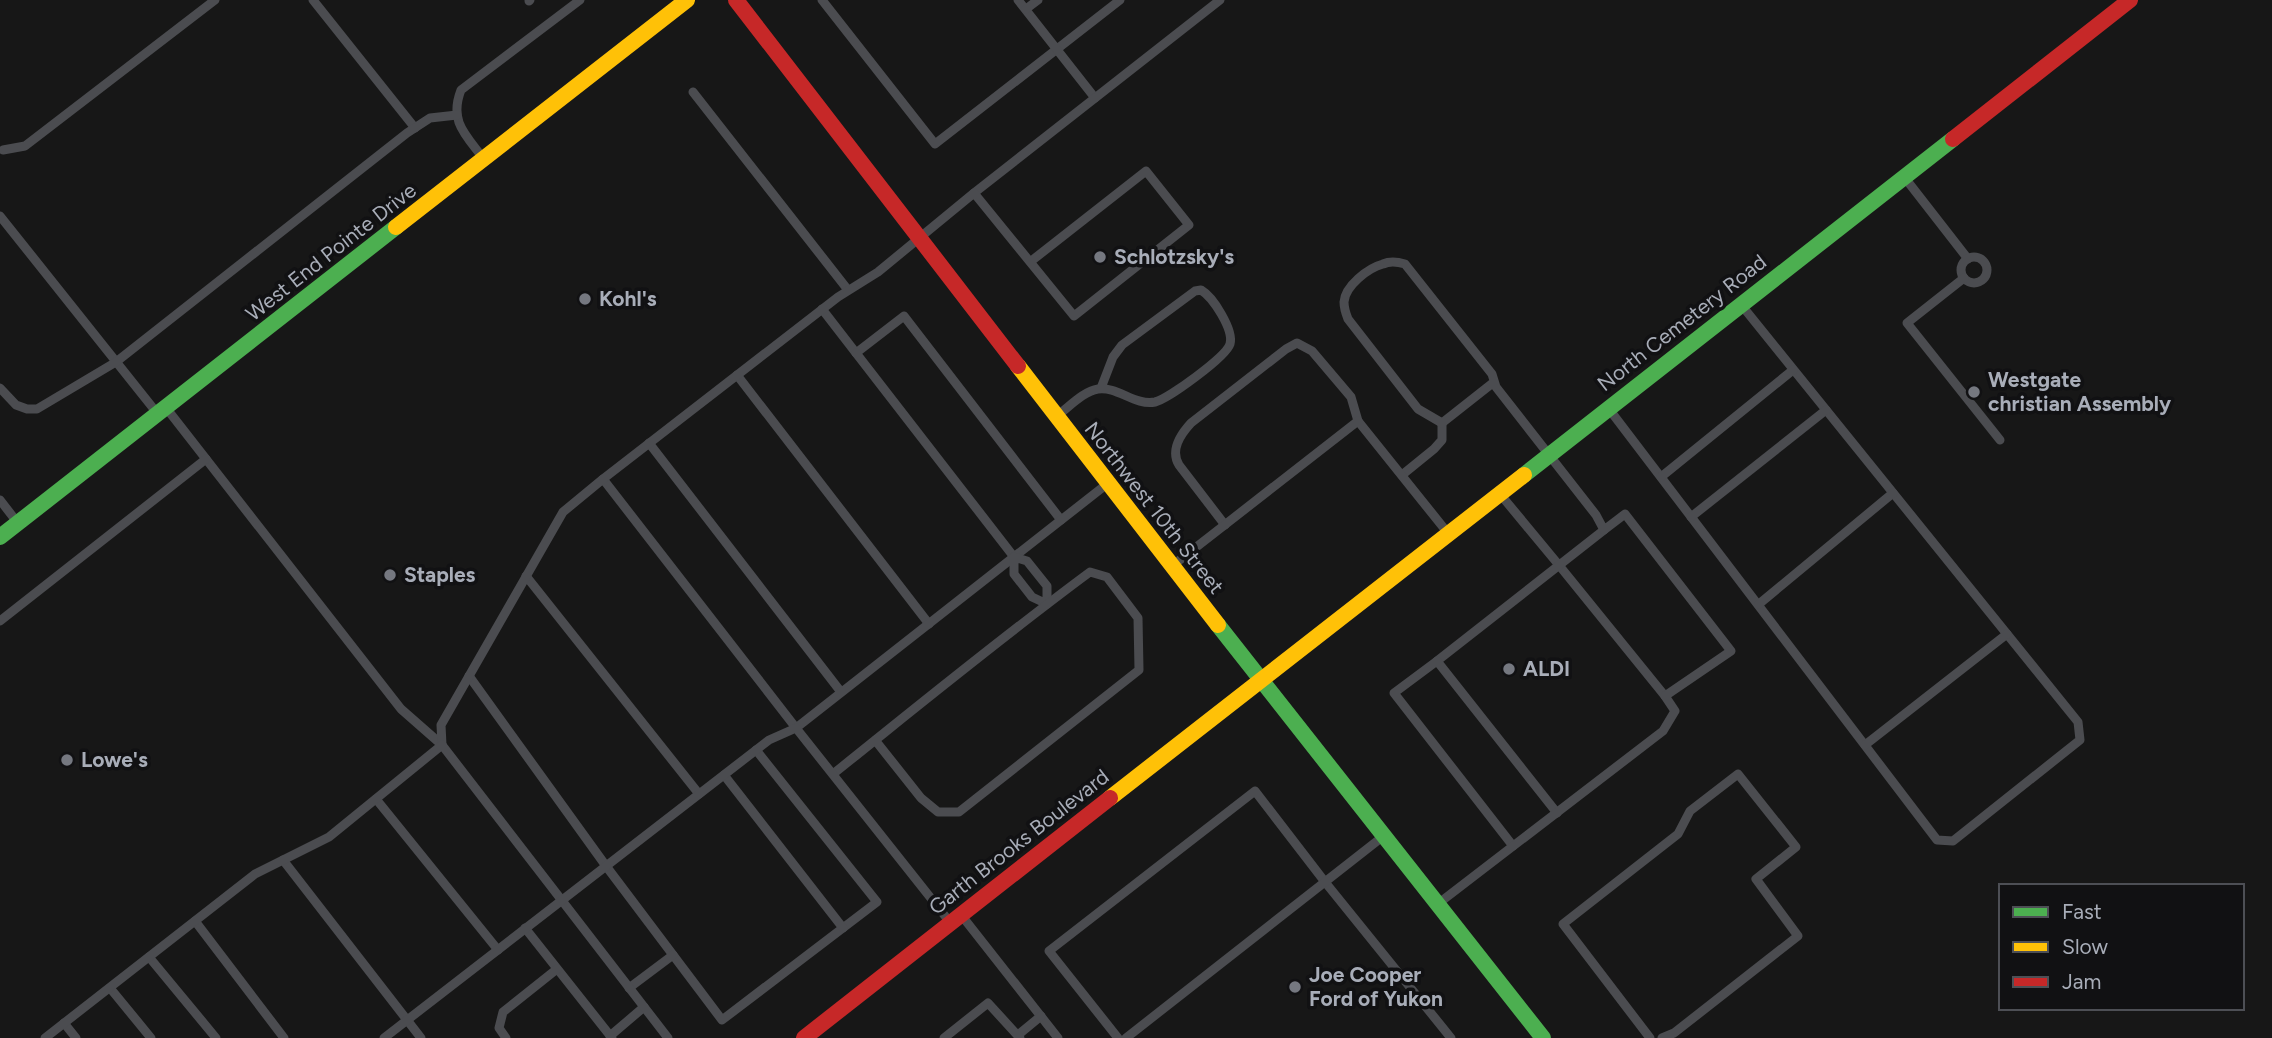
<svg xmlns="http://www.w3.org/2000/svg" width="2272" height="1038" font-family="Figtree,sans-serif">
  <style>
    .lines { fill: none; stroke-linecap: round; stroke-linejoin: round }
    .lane { stroke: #4b4c50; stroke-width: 9 }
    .fast { stroke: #4caf50; stroke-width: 16 }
    .slow { stroke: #ffc107; stroke-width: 16 }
    .jam { stroke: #c62828; stroke-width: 16 }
    .poi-dot { fill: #757880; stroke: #111113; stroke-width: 2.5 }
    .labels { text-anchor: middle; stroke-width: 7; stroke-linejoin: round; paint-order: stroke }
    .street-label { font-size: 21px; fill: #a8adb8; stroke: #111113 }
    .poi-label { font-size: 21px; font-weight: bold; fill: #a8adb8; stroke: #111113; text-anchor: start }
  </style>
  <rect width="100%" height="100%" fill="#171717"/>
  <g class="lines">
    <!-- lane -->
    <g class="lane">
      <polyline points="313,0 415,128"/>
      <polyline points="822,0 935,144 1120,0"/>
      <polyline points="1018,0 1095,98"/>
      <polyline points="529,1 530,0"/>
      <polyline points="1026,9 1038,0"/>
      <polyline points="693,92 848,290"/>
      <polyline points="3,150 25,146 215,0"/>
      <path d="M483 158C465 134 449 121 461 90L580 0"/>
      <polyline points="1905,178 1968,259"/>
      <polyline points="974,193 1220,0"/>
      <polyline points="0,216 157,413"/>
      <circle cx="1974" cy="270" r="13"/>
      <polyline points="1964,278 1907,323 2000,440"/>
      <polyline points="822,309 856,353 904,316 1061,520"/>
      <polyline points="856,353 1014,557"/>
      <polyline points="737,375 929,624"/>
      <polyline points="0,388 16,405 27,409 37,409 116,362 407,133 430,118 457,115"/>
      <polyline points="167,409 401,709 442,745"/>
      <polyline points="1609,409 1937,840 1953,841 2080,740 2078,722 1743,307"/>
      <path d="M1058 415C1069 407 1084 391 1098 389 1117 386 1135 406 1155 402 1168 399 1226 357 1230 344 1234 330 1213 297 1201 290L1195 291 1122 345 1113 357 1101 388"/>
      <polyline points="649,443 841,692"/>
      <polyline points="1402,475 1434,449 1442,440 1442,423"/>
      <polyline points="1661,477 1793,370"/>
      <polyline points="603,479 796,728 1107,484"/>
      <polyline points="1500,494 1558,564 1665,696"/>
      <polyline points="0,500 17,522"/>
      <polyline points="1691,517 1826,410"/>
      <path d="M1225 525 1179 465C1170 450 1180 435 1191 423L1286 349 1297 343 1312 351 1351 397 1358 421"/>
      <polygon points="1014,557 1027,561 1047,586 1047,604 1032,597 1014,574"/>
      <polyline points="1172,566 1358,421 1447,532"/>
      <polyline points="526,576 699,794"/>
      <polyline points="1759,604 1893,493"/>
      <polyline points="0,621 206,459"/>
      <polyline points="1437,661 1604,530"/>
      <polyline points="469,676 606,866 722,1020 877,902 756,750"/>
      <polyline points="442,745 441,725 563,512 603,479 838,297 878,272 974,193 1074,316 1189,225 1146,171 1030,262"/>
      <polyline points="1865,745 2007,634"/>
      <path d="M833 774C918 706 1002 637 1090 572L1107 577 1138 618 1139 670 959 812H938L921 798 875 740"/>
      <polyline points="724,775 843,928"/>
      <polyline points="376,799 498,950"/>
      <polyline points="1513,846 1394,693 1437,661 1557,813"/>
      <polyline points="283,860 421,1038"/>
      <path d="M1439 903 1663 731 1675 711 1665 696 1731 651 1625 514 1604 530 1596 515 1496 387 1492 374 1405 264C1398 262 1390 261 1383 264 1368 268 1345 286 1344 302 1344 308 1346 314 1348 319L1418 409 1442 423 1494 382"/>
      <polyline points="962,916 1058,1038"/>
      <polyline points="195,921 284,1038"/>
      <polyline points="525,928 612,1038"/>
      <polyline points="149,957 216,1038"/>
      <polyline points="110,988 151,1038"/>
      <polyline points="629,988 673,955"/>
      <polyline points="64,1023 76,1038"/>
      <polyline points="1018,1035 1041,1016"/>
      <polyline points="610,1036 644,1007"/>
      <polyline points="45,1038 255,874 329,837 442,745 668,1038"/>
      <polyline points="384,1038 769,740 796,728 949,921"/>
      <polyline points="506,1038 499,1028 503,1012 557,969"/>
      <polyline points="944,1038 988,1003 1020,1038"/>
      <polyline points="1118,1038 1049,951 1255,791 1325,882 1451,1038"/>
      <polyline points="1126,1038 1381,838"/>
      <polyline points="1650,1038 1563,924 1678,834 1690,811 1738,774 1796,847 1756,879 1798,936 1674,1033 1662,1038"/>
    </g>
    <!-- fast -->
    <g class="fast">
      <polyline points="1524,475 1953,139"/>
      <polyline points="0,537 396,227"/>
      <polyline points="1218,625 1543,1038"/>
    </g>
    <!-- slow -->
    <g class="slow">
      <polyline points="396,227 687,0"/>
      <polyline points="1018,366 1218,625"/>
      <polyline points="1110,798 1524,475"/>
    </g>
    <!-- jam -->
    <g class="jam">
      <polyline points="736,0 1018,366"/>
      <polyline points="1953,139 2130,0"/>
      <polyline points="804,1038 1110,798"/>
    </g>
  </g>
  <!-- markers -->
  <g class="poi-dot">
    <circle cx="1100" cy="257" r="7"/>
    <circle cx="585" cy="299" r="7"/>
    <circle cx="1974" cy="392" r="7"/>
    <circle cx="390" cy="575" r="7"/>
    <circle cx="1509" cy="669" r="7"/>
    <circle cx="67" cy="760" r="7"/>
    <circle cx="1295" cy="987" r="7"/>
  </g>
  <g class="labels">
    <!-- street labels -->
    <g class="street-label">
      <text transform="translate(331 252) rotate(-38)" y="7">West End Pointe Drive</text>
      <text transform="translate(1682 323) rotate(-38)" y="7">North Cemetery Road</text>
      <text transform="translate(1154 508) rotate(52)" y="7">Northwest 10th Street</text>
      <text transform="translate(1019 842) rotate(-38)" y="7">Garth Brooks Boulevard</text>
    </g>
    <!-- poi labels -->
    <g class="poi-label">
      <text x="1114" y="264">Schlotzsky's</text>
      <text x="599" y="306">Kohl's</text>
      <text x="1988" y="387">Westgate<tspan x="1988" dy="24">christian Assembly</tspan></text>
      <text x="404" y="582">Staples</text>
      <text x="1523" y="676">ALDI</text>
      <text x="81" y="767">Lowe's</text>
      <text x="1309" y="982">Joe Cooper<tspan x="1309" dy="24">Ford of Yukon</tspan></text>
    </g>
  </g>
  <!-- legend -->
  <rect x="1999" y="884" width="245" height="126" fill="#111113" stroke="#4d4f55" stroke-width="2"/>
  <rect x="2013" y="907" width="35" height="10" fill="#4caf50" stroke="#4d4f55" stroke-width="2"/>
  <text x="2062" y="919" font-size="21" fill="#a8adb8">Fast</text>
  <rect x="2013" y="942" width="35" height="10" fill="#ffc107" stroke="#4d4f55" stroke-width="2"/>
  <text x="2062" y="954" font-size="21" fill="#a8adb8">Slow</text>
  <rect x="2013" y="977" width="35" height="10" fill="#c62828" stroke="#4d4f55" stroke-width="2"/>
  <text x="2062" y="989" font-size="21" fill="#a8adb8">Jam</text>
</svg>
